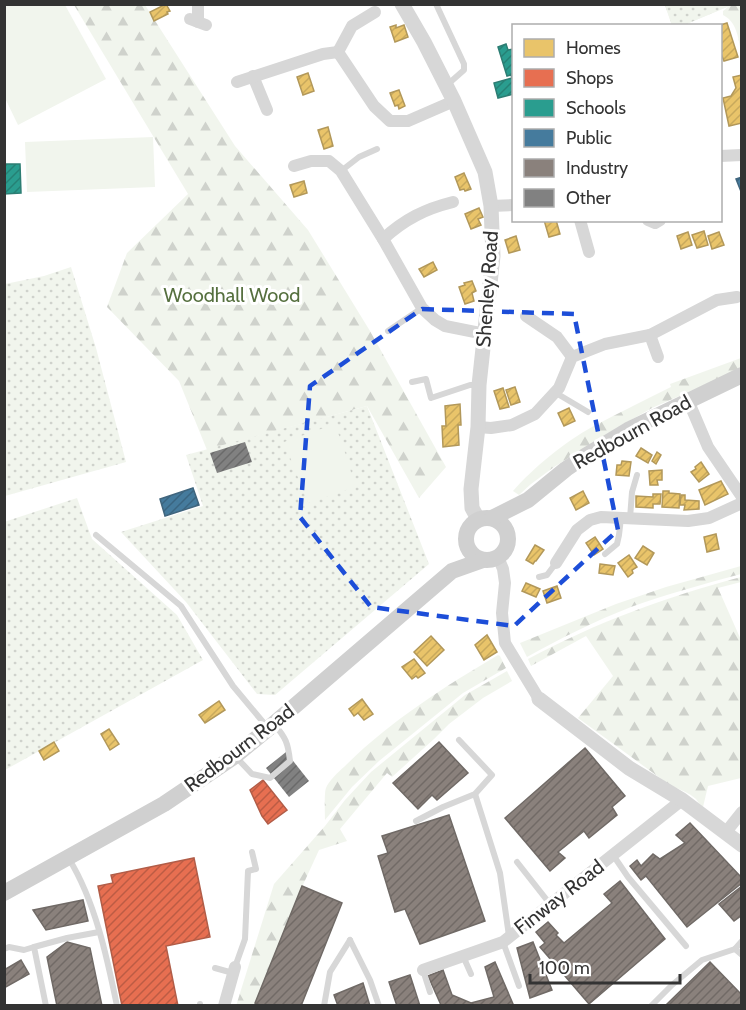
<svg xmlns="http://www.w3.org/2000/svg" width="746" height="1010" font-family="Cabin,sans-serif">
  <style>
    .forest { fill: url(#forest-firs) }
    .park { fill: url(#park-dots) }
    .garden { fill: #f1f5ed }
    .homes { fill: url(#homes-hatch); stroke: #b2985a; stroke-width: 1.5 }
    .shops { fill: url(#shops-hatch); stroke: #b15d48; stroke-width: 1.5 }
    .schools { fill: url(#schools-hatch); stroke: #2d7d73; stroke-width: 1.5 }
    .public { fill: url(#public-hatch); stroke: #40657d; stroke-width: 1.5 }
    .industry { fill: url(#industry-hatch); stroke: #706a66; stroke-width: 1.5 }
    .building { fill: url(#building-hatch) }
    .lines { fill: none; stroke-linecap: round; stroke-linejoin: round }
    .service { stroke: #d7d7d7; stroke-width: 6 }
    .minor { stroke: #d7d7d7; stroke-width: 12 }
    .tertiary { stroke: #d7d7d7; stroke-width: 15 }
    .secondary { stroke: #d0d0d0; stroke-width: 16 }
    .marked { fill: none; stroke: #1d4ed8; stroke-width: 4.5; stroke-dasharray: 12 8; stroke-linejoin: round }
    .labels { text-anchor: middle; stroke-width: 6; stroke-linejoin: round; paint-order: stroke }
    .street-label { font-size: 20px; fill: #333; stroke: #fff }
    .park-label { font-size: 20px; fill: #56703f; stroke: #fff }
  </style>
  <defs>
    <pattern id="forest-firs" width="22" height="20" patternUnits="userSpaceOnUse" patternTransform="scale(1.5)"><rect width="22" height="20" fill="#f1f5ed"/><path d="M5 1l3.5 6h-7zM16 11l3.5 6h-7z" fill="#cfd2cc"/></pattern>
    <pattern id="park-dots" width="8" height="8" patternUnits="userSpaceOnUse" patternTransform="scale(1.5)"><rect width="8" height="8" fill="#f1f5ed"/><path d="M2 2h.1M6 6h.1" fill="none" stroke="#cfd2cc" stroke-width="1.8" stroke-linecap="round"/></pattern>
    <pattern id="homes-hatch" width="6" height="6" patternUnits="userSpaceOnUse" patternTransform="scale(1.5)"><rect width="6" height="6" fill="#e9c46a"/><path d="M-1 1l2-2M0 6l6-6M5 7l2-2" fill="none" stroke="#c8a95c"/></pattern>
    <pattern id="shops-hatch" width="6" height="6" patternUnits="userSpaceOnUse" patternTransform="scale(1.5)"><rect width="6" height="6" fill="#e76f51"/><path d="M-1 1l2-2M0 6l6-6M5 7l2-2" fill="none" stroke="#bc5c44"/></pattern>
    <pattern id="schools-hatch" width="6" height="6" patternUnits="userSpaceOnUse" patternTransform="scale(1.5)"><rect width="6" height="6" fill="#2a9d8f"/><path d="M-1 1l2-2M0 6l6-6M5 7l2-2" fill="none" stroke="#258175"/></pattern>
    <pattern id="public-hatch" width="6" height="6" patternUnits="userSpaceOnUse" patternTransform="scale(1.5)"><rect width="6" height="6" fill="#457b9d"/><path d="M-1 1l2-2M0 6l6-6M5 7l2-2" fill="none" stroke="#3a6581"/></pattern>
    <pattern id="industry-hatch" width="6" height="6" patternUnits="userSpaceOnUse" patternTransform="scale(1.5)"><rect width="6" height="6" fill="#8a817c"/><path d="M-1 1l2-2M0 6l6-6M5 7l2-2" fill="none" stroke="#716a66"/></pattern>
    <pattern id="building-hatch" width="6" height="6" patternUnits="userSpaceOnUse" patternTransform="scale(1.5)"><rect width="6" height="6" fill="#818181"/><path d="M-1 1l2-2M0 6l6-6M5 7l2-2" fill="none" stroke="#6a6a6a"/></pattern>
  </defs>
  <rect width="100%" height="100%" fill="#fff"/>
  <!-- forest -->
  <g class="forest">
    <polygon points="74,5 145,5 235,146 308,230 370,331 446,467 419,498 367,406 207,450 179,381 107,307 127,253 188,194"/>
    <path d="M665 5H741V51C738 38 737 22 723 15V11L729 6 684 25 672 26Z"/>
    <path d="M741 358V369L652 408 610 432 554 467 531 484 519 495 513 491C533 468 565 442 592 427 618 413 645 400 671 387L670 384Z"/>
    <path d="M741 566V574C704 584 667 594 631 607 595 621 561 638 527 657L520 643 616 604 666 587Z"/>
    <path d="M741 577V582L718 588 741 640V778L708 786 703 807C700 805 698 802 696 799 689 793 680 789 671 786L578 718 613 676 586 636 531 666 528 659C597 622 666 597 741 577Z"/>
    <path d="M498 655 500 656 506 668 463 693 379 761 352 787 325 820C325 813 324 793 326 788 328 782 339 771 344 767 389 722 444 687 498 655Z"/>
    <polygon points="507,671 512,681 483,698 449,724 434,739 392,777 387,773 340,829 347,841 319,850 302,887 254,1005 236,1006 274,884 325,826 345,800 371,772 465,695"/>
  </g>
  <!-- park -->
  <g class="park">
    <polygon points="741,4 741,7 732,5 684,25 672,25 665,5"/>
    <polygon points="71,267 96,348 126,462 5,496 5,284 44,276"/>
    <polygon points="367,406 429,564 275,695 257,694 186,602 121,532 203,506 186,455"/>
    <polygon points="77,498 92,539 177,615 203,660 5,770 4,522"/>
  </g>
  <!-- garden -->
  <g class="garden">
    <polygon points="5,4 65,5 106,79 18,125 5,98"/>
    <polygon points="153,137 155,187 27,192 25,142"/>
    <polygon points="335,424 348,461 355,487 308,503 284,442"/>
  </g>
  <!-- homes -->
  <g class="homes">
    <polygon points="166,4 170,11 167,12 168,14 154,21 150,12"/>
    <polygon points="727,23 738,57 724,61 720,51 720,26 717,26"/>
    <polygon points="396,25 396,28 404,25 408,37 395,42 390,27"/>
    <polygon points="308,73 314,91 303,95 297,77"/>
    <polygon points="742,75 742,123 729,126 723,98 731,96 736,88 733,77"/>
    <polygon points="399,90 405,106 399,109 398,105 395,106 390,93"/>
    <polygon points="328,127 333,146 324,149 318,130"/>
    <polygon points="464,173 471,189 465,191 464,189 460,190 455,177"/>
    <polygon points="304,181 307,193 294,197 290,185"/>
    <polygon points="479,208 483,217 478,219 481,225 471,229 465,214"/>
    <polygon points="544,220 556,220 560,234 549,237"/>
    <polygon points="704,231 708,245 697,248 692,235"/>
    <polygon points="688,232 692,245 681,249 677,236"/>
    <polygon points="719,232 724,245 712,249 708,236"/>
    <polygon points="516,236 520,250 509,253 505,240"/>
    <polygon points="433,262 437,270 424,277 419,269"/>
    <polygon points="472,281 476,291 472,293 474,301 465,304 459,287 465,285 464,283"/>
    <polygon points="515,387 520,402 511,405 506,390"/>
    <polygon points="503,388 509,407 500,409 494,391"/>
    <polygon points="460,404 461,425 458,425 459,445 443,447 442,426 446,426 445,406"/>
    <polygon points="569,408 575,421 564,426 558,413"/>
    <polygon points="641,448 652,455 648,463 636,456"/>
    <polygon points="657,452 661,455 656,464 652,461"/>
    <polygon points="622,461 631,462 629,476 616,475 617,465 621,465"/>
    <polygon points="701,462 709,474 699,482 691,472 696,469 695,467"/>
    <polygon points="662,470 662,480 657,480 658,485 650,485 649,471"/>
    <polygon points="721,481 728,494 705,505 699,490"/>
    <polygon points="583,491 589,503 576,510 570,498"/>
    <polygon points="663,491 669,491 669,493 680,494 679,508 662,507"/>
    <polygon points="653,494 661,494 660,504 653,504 653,508 636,507 636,496 653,497"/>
    <polygon points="681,495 685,495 685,500 699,501 699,509 684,510 685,505 680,505"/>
    <polygon points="716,534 719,549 707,552 704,537"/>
    <polygon points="595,537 603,549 594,555 586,543"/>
    <polygon points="535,545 544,550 536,561 535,561 533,564 526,560"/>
    <polygon points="643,546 654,553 647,565 635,558"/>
    <polygon points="629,555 637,567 632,570 633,573 628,577 618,563"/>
    <polygon points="600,564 615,566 613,575 599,573"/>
    <polygon points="526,583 540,589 536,597 522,591"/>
    <polygon points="557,586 561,598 547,603 543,591"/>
    <polygon points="487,635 497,652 484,660 475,645"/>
    <polygon points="431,636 444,650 427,666 414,652"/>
    <polygon points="414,659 425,673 418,678 416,676 412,679 402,667"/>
    <polygon points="362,699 373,714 364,720 358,713 354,716 349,709"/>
    <polygon points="219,701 225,710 205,723 199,715"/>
    <polygon points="109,729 119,744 110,750 101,734"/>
    <polygon points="54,742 59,751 44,760 39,751"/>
  </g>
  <!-- shops -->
  <g class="shops">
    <polygon points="263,780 287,810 268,824 262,816 250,790"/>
    <polygon points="194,858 210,937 166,946 178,1006 122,1006 98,886 113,883 111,875"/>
  </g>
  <!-- schools -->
  <g class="schools">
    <polygon points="506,44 508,50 514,49 514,94 498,98 494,83 512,78 511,75 507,76 498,47"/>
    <polygon points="4,138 5,164 20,164 21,193 4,194"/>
  </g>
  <!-- public -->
  <g class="public">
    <polygon points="742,177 742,194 736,179"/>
    <polygon points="193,488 199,505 165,516 160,499"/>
  </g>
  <!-- industry -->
  <g class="industry">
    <polygon points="439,742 468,773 437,800 432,795 418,809 393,783"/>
    <polygon points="585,748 625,796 612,807 617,815 589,838 584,831 558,852 565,858 550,871 505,818"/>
    <polygon points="449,815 485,921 420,944 405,909 395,912 378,856 388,853 382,836"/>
    <polygon points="690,823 742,878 742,883 687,927 646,876 641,880 630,866 637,860 641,866 653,854 660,859 685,843 676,835"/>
    <polygon points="620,881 665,939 589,1004 540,947 545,943 536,932 548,922 558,933 556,935 564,943 612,903 604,894"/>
    <polygon points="302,886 342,903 301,1006 262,1006 255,1003"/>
    <polygon points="742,886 742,915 734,921 719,904"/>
    <polygon points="83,900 88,921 46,930 33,910"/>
    <polygon points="67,942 90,948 102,1006 57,1006 47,957"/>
    <polygon points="533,942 552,990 530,998 517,948"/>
    <polygon points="21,960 29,974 4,988 4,970"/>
    <polygon points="495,962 513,1004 510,1006 441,1005 428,976 443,970 452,995 471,1003 494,997 485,967"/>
    <polygon points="710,962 742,995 742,1006 665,1006"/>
    <polygon points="410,975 420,1006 397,1006 389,982"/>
    <polygon points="363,983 370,1006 338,1006 334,995"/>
  </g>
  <!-- building -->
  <g class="building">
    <polygon points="245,442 252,462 217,473 210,453"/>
    <polygon points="286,752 309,781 289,797 266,768"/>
  </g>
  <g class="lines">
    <!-- service -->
    <g class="service">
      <polyline points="436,4 464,64 464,70 447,85"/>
      <polyline points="341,171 359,157 377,149"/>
      <polyline points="388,331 422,308"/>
      <polyline points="412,382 426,379 431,398 470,385 479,385"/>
      <polyline points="556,393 588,412"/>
      <polyline points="630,518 632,492 637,475"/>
      <polyline points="96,535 181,606 233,686 268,728"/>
      <polyline points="605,554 617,544 619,535 621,518"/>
      <polyline points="539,577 547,575 556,563"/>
      <path d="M236 757 252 774 270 778 290 761C288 743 286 738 274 724"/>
      <polyline points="475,794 500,873 509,936"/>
      <polyline points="416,821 443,807 475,794 492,775 459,740"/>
      <polyline points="613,855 628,877 686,946"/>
      <path d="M69 859C95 901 107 957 117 1006"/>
      <polyline points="517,862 550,904"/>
      <polyline points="350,940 370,980 379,1006"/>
      <polyline points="503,942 519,986"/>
      <polyline points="4,949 9,947 24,950 34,947"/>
      <polyline points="735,949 742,955"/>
      <polyline points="463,956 471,974"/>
      <polyline points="235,967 245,939 248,871 256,869 252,852"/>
      <polyline points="215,968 233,973"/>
      <polyline points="423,970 430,992"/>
      <polyline points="46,1006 34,947 67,938 99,932"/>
      <polyline points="200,1006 200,1004"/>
      <polyline points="324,1006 330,972 350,940"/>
      <polyline points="651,1006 672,985 702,960 735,949 742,941"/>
    </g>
    <!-- minor -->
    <g class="minor">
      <polyline points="190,19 206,25"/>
      <polyline points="198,22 198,4"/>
      <polyline points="338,52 374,106 390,121 408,121 454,101"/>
      <polyline points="338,52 352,26 375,12"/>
      <polyline points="253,76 267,110"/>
      <polyline points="237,82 323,54 338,52"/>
      <polyline points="720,156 742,155"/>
      <polyline points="294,166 311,161 329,161 341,171 383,239 422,308 435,320 445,326 485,334"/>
      <polyline points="491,206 514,205"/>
      <polyline points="580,220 589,252"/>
      <polyline points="648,220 655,223 660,220"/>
      <path d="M383 239C405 219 425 209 453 202"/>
      <polyline points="526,316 557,337 572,357"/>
      <polyline points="650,335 658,357"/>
      <polyline points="688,400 708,447 742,497"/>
      <polyline points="478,427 491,428 512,425 535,414 559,388 572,357 605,344 650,335 717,300 737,297"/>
      <polyline points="498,557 503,569 505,583 502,613 505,643 539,699"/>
      <polyline points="556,563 577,530 590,520 601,517 688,521 709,518 742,503"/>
      <polyline points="726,832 742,812"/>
      <polyline points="423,970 503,942 682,800"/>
      <polyline points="224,1006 235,967"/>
    </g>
    <!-- tertiary -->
    <g class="tertiary">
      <polyline points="402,4 424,42 454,101 485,172 491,206 493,256 479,385 478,427 471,489 472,508 478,519"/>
      <polyline points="539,699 629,768 682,800 742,845"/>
    </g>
    <!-- secondary -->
    <g class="secondary">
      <circle cx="487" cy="539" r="21"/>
      <polyline points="492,518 528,500 566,469 585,456 628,430 742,375"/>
      <polyline points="4,893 164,804 235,756 269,728 452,571 483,560"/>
    </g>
  </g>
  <!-- marked area -->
  <path class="marked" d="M422 309 574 314 618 530 514 626 371 607 300 517 310 386Z"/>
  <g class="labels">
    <!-- street labels -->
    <g class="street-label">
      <text transform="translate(487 289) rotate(-86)" y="7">Shenley Road</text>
      <text transform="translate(632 432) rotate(-29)" y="7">Redbourn Road</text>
      <text transform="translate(239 748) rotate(-37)" y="7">Redbourn Road</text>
      <text transform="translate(559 897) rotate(-38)" y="7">Finway Road</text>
    </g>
    <!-- park labels -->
    <g class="park-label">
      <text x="232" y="302">Woodhall Wood</text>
    </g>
  </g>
  <!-- border -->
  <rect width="746" height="1010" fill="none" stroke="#333333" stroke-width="12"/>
  <!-- legend -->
  <rect x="512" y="24" width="210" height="198" fill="#ffffff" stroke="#adadad" stroke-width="1.5"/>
  <rect x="524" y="39" width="30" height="18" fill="#e9c46a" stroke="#adadad" stroke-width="1.5"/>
  <text x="566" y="54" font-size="18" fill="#333333">Homes</text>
  <rect x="524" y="69" width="30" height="18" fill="#e76f51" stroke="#adadad" stroke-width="1.5"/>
  <text x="566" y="84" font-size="18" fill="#333333">Shops</text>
  <rect x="524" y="99" width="30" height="18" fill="#2a9d8f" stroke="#adadad" stroke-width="1.5"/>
  <text x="566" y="114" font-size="18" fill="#333333">Schools</text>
  <rect x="524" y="129" width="30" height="18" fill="#457b9d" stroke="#adadad" stroke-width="1.5"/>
  <text x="566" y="144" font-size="18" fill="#333333">Public</text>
  <rect x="524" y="159" width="30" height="18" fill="#8a817c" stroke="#adadad" stroke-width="1.5"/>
  <text x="566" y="174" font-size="18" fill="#333333">Industry</text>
  <rect x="524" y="189" width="30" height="18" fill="#818181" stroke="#adadad" stroke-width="1.5"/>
  <text x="566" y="204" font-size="18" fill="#333333">Other</text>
  <!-- scale -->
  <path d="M530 974v9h150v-9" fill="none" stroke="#333333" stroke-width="3"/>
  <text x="539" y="974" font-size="18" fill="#333333" stroke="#ffffff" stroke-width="4.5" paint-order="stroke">100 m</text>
</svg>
